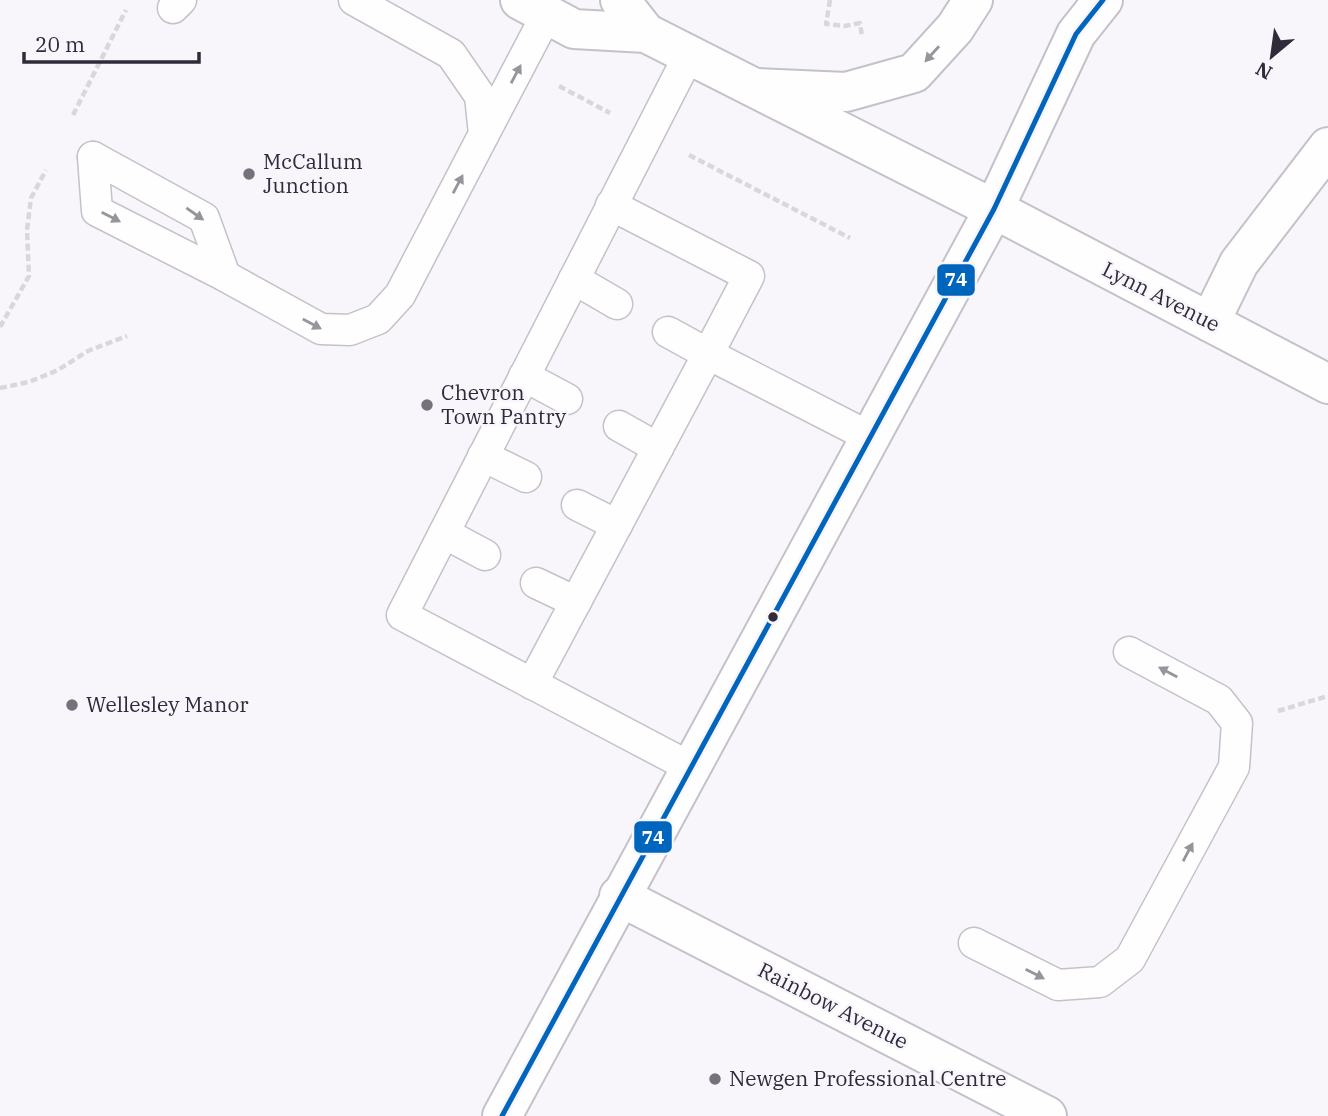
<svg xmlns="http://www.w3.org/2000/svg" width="1328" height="1116" font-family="'IBM Plex Serif',serif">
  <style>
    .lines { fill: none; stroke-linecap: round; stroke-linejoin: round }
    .service-casing { stroke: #c5c1ca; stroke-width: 33 }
    .minor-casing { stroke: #c5c1ca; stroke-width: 42 }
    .secondary-casing { stroke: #c5c1ca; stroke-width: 42 }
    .path { stroke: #d8d7d9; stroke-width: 4.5; stroke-dasharray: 7 3.5; stroke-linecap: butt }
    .service { stroke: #fefefe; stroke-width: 30 }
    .minor { stroke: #fefefe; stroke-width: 38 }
    .secondary { stroke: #fefefe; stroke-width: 38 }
    .bus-1-casing { stroke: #f8f5fc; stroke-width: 10 }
    .bus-1 { stroke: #0065bd; stroke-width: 5 }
    .oneway { fill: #97949b }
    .poi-dot { fill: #76727c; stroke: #f8f5fc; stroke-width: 2.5 }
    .bus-dot { fill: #302b38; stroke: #f8f5fc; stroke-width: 2.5 }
    .labels { text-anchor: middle; stroke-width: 5; stroke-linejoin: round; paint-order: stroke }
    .poi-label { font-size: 21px; fill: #302b38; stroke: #f8f5fc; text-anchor: start }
    .street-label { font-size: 21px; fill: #302b38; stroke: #f8f5fc }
    .line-badge { stroke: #f8f5fc; stroke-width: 2.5 }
    .badge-label { font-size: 19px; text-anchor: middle; font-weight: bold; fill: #fff }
  </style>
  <rect width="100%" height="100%" fill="#f8f6fb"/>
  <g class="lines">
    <defs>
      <g id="service">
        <polyline points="173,8 181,0"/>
        <polyline points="689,55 402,615 690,767"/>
        <polyline points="484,134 547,14"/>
        <polyline points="93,157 97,211 225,276 321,329 350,330 378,319 400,295 484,134 480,96 451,54 354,0"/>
        <polyline points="93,157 204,218 225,276"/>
        <polyline points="611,205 749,276 708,354 668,332"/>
        <polyline points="574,279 617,304"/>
        <polyline points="524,376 567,399"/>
        <polyline points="619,426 658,448"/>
        <polyline points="483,456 526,477"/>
        <polyline points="577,505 617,525"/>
        <polyline points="444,533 485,555"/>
        <polyline points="536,583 576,602"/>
        <polyline points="532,684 708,354 870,437"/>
        <polyline points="974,943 1058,985 1100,982 1130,959 1234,767 1237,723 1219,700 1129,652"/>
      </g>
      <g id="minor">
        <polyline points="520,0 574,29 646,33 994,209 1328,384"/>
        <polyline points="620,0 646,33"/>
        <polyline points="1210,322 1239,263 1328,147"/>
        <polyline points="619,896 1047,1116"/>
      </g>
      <g id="secondary">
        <polyline points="756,88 846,92 914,73 955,28 973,0"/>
        <polyline points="502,1116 994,209 1076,34 1103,0"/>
      </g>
    </defs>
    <!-- service casing -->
    <use href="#service" class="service-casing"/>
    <!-- minor casing -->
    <use href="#minor" class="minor-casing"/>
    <!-- secondary casing -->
    <use href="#secondary" class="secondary-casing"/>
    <!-- path -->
    <g class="path">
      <polyline points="830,0 826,24 845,26 860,23 862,37"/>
      <polyline points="559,86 610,113"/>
      <polyline points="73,115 126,10"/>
      <polyline points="689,155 850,238"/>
      <polyline points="0,327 29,276 27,230 31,198 46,170"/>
      <polyline points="0,388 29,382 58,370 88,351 127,336"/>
      <polyline points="1278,711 1328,696"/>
    </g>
    <!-- service -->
    <use href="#service" class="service"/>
    <!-- minor -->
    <use href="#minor" class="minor"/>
    <!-- secondary -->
    <use href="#secondary" class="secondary"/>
    <defs>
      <polyline id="bus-1" points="502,1116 994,209 1076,34 1103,0"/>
    </defs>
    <!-- bus-1 casing -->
    <use href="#bus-1" class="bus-1-casing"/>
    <!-- bus-1 -->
    <use href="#bus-1" class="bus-1"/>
  </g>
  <!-- one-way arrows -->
  <defs><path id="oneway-solid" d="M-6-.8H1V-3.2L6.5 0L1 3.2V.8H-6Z" transform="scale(1.75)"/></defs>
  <g class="oneway">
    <use href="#oneway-solid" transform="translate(932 54) rotate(132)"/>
    <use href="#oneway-solid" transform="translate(516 74) rotate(-62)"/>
    <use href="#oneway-solid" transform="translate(458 184) rotate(-62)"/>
    <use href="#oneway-solid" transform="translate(195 214) rotate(35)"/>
    <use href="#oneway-solid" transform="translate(111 217) rotate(27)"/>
    <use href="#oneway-solid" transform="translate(312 324) rotate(28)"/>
    <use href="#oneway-solid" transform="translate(1168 672) rotate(-152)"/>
    <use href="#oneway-solid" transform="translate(1188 852) rotate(-62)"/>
    <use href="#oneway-solid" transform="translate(1035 974) rotate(27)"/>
  </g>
  <!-- markers -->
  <g class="poi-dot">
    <circle cx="249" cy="174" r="7"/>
    <circle cx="427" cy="405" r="7"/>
    <circle cx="72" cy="705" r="7"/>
    <circle cx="715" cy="1079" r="7"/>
  </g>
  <circle class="bus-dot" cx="773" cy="617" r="6"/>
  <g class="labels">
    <!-- poi labels -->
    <g class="poi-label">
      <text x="263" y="169">McCallum<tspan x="263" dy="24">Junction</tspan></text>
      <text x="441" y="400">Chevron<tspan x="441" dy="24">Town Pantry</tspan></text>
      <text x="86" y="712">Wellesley Manor</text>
      <text x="729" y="1086">Newgen Professional Centre</text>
    </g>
    <!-- street labels -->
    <g class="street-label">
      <text transform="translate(1161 297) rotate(27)" y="7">Lynn Avenue</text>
      <text transform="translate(833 1006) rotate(27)" y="7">Rainbow Avenue</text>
    </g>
  </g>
  <g class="line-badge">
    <rect x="936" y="263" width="40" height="34" rx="7" fill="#0065bd"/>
    <rect x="633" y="820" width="40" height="34" rx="7" fill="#0065bd"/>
  </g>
  <g class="badge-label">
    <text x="956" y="286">74</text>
    <text x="653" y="844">74</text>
  </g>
  <!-- north arrow -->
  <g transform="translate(1272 56) rotate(209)" stroke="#f8f5fc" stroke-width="5" paint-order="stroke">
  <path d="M0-5L12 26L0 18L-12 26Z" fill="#302b38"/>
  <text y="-10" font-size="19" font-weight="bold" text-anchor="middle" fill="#302b38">N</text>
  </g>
  <!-- scale -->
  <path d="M24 52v10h175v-10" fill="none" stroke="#302b38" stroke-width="3.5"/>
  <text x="35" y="52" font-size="21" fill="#302b38" stroke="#f8f5fc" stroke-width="5" paint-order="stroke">20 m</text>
</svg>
